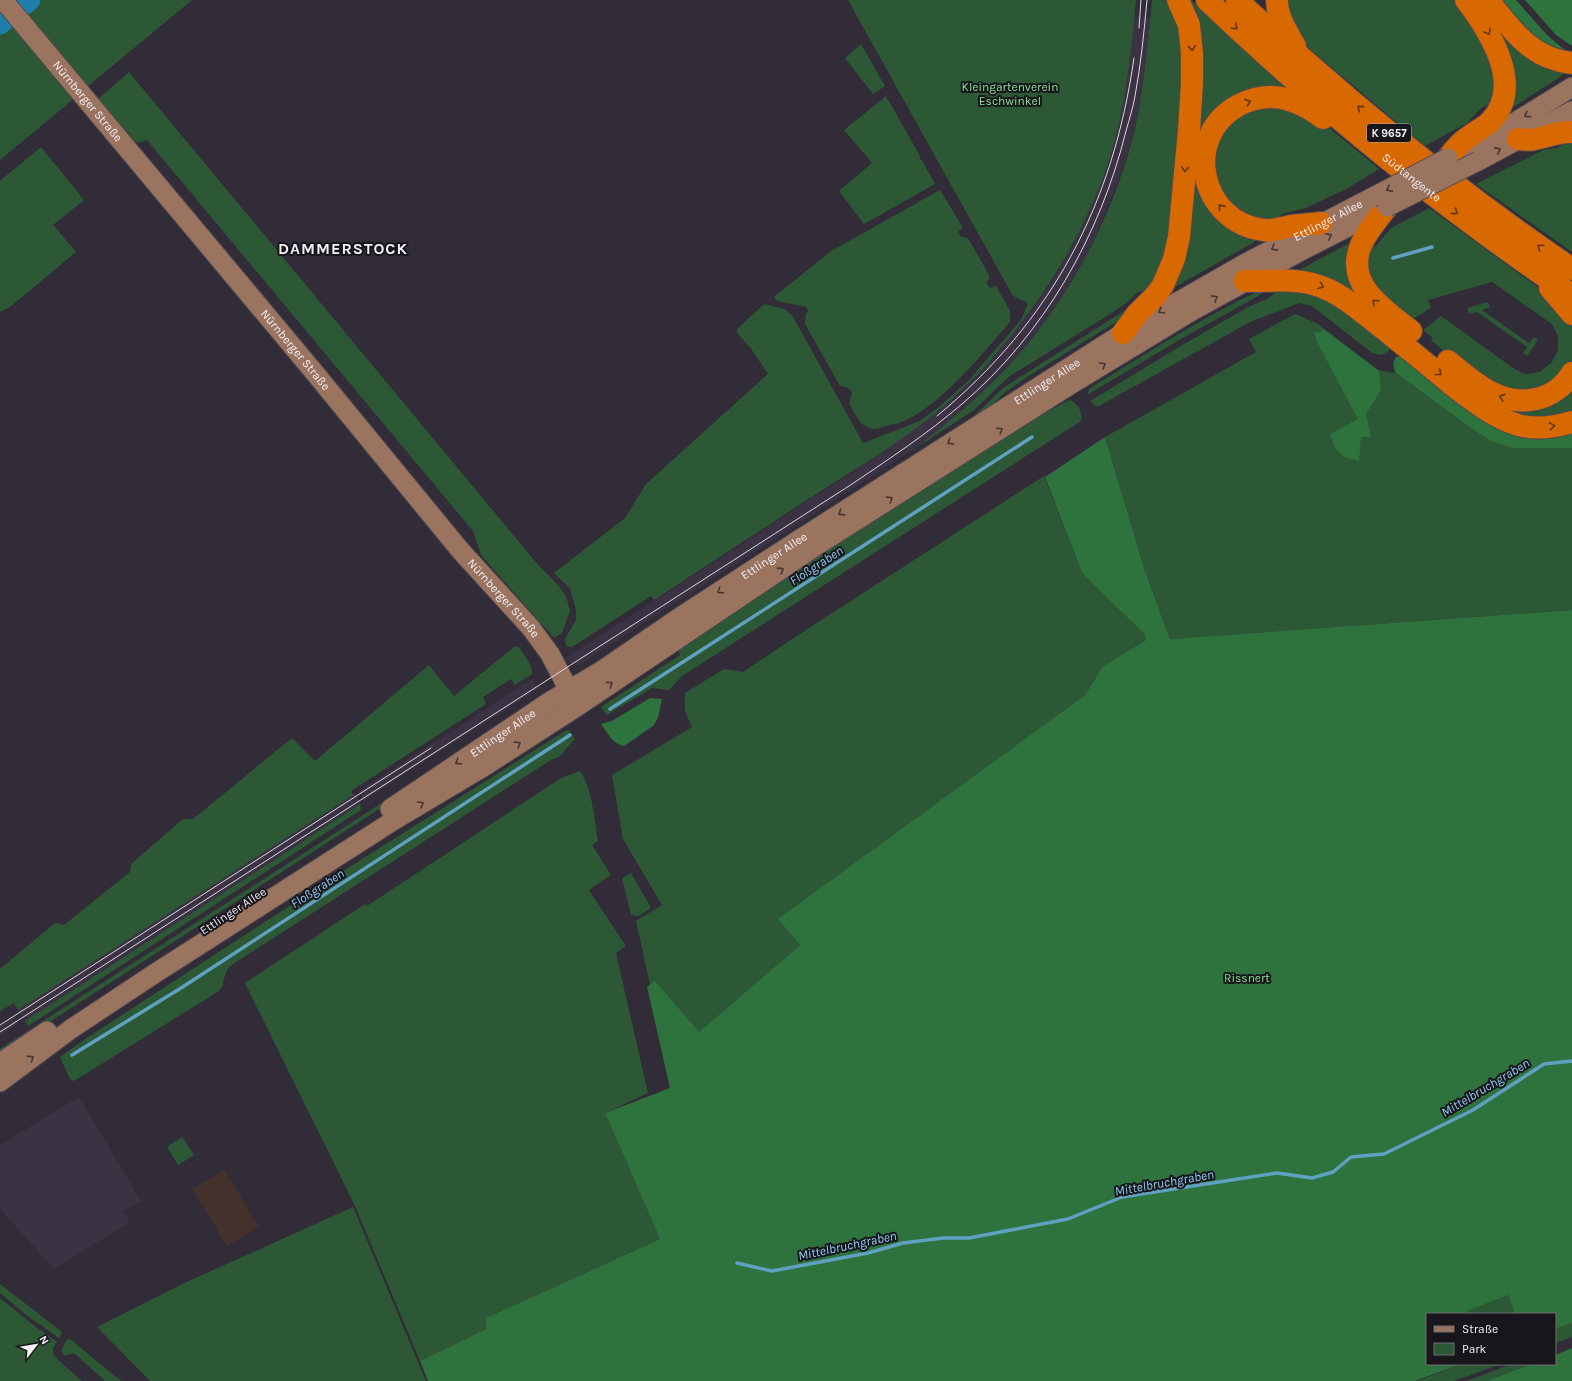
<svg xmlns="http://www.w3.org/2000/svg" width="1572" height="1381" font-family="Karla,sans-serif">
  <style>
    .built { fill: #3b3244 }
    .education { fill: #44312b }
    .green { fill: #2d5836 }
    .forest { fill: #2e723e }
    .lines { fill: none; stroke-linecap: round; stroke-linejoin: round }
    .stream { stroke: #60a0c1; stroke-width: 3.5 }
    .river { stroke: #217eaa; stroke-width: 21 }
    .secondary-casing { stroke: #4e4953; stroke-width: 21 }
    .highway-casing { stroke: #4e4953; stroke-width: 24 }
    .secondary { stroke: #9a745f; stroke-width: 19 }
    .highway { stroke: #d86800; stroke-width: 22 }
    .tram { stroke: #dcd8e0; stroke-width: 1 }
    .secondary-bridge-casing { stroke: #4e4953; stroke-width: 21; stroke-linecap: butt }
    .secondary-bridge { stroke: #9a745f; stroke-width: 19 }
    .oneway { stroke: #653710 }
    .oneway2 { stroke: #463733 }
    .labels { text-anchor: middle; stroke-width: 4; stroke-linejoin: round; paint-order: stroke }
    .shield { fill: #18161b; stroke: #b2afb6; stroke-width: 1 }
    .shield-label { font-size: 11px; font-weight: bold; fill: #f4f0f8 }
    .park-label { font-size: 12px; fill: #89e59a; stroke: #18161b }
    .street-label { font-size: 12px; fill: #f4f0f8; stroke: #18161b }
    .water-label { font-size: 13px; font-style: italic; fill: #90cff4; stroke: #18161b }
    .district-label { font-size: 16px; font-weight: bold; letter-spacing: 1px; fill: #f4f0f8; stroke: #18161b }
  </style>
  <rect width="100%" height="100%" fill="#312c38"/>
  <!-- built -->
  <g class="built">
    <polygon points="1134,15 1150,19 1147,54 1143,89 1132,140 1120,176 1094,240 1073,281 1038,332 1020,353 985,389 937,432 913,450 587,660 580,665 574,665 568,662 564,659 888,449 946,404 973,380 1026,317 1052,281 1068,253 1088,214 1110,156 1117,126 1128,75"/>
    <polygon points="532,679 538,689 364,800 359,791"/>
    <polygon points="355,793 361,803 262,868 25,1021 18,1010"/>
    <polygon points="14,1015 19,1023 0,1036 0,1024"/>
    <polygon points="79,1097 141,1201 123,1211 130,1222 54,1269 0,1209 0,1145"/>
  </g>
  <!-- education -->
  <polygon class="education" points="225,1170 259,1227 227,1246 192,1189"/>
  <!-- green -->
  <g class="green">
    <polygon points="14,0 192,0 87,87"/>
    <path d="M848 0H1136C1131 53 1126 106 1110 157 1087 229 1048 293 999 350 990 360 982 371 972 380 928 425 874 458 821 491 765 527 710 564 654 600L651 596 572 647 566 646 565 639 576 620V610L570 589 554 573 625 518 646 484 768 374 752 350 737 333V329L764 304 784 309 792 315 863 443 920 421 940 406 969 380 1013 329 1022 318 1028 303 1013 296Z"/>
    <path d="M1152 0H1172L1186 42 1170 254 1149 288 1137 293 1125 304 1107 316 1010 376 1000 385 974 410 913 450C957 416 1003 377 1037 332 1081 276 1113 209 1132 141 1144 94 1147 47 1152 0Z"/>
    <polygon points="1185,0 1191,0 1287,90 1248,93 1198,176 1263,237 1170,290 1173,276"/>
    <polygon points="1281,0 1460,0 1493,53 1494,106 1489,104 1480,109 1467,123 1425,146 1305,45"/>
    <polygon points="1480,0 1566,71 1560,77 1512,108 1505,109"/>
    <polygon points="0,7 76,97 0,160"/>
    <polygon points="861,44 885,86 873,94 845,58"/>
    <polygon points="129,72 539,566 559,586 566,596 570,611 562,633 554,638 481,555 473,531 147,140 137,143 98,99"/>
    <polygon points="886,96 920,156 920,160 922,160 935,184 864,224 839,191 872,163 844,130"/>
    <polygon points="1270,102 1328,127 1379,169 1348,188 1306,208 1285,213 1273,220 1239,217 1208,172 1223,123"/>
    <polygon points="1572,139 1572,252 1476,184 1543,150 1556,148 1566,144"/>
    <polygon points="41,147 84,200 53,225 76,252 10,307 0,312 0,181"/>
    <path d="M940 190 962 226V229L958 231 961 237 968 238 989 275V279L986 282 990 288 996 286 1010 311V322C984 352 940 406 904 421 900 423 895 424 890 425 880 428 873 432 864 425 857 420 853 410 849 403L852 393 849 388 840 386 805 324 806 313 809 312 806 307 777 301 774 297 831 251Z"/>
    <polygon points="1429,208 1547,294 1571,323 1572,327 1572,361 1564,376 1527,395 1475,376 1431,340 1433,338 1423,330 1441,316 1516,370 1526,374 1540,372 1552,362 1558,350 1558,336 1552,324 1492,282 1428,300 1431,308 1411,320 1369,283 1367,246 1375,247 1391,228"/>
    <polygon points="1353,243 1370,303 1297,271 1346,245"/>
    <polygon points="1283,287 1327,294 1390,346 1388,352 1382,355 1372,353 1312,306 1299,303 1250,322 1099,406 1096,406 1090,401 1179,347 1248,307 1267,299"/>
    <path d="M1261 290H1267L1260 295 1181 339 1087 395 1090 388C1146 354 1202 317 1261 290Z"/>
    <polygon points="1488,302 1490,307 1482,310 1529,343 1534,337 1538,340 1527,356 1523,353 1527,347 1477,312 1469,314 1467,308"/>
    <polygon points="1130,307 1129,314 1024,379 1003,394 986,411 915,456 972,418 1002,389 1017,379"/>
    <polygon points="1295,314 1318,324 1378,370 1396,373 1468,426 1513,448 1572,448 1572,610 1170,639 1144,568 1105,437 1256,352 1249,339"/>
    <polygon points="1572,382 1572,416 1552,420 1508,417 1486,396"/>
    <path d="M1070 400C1078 403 1083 413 1081 421L696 667 682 676 669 690 652 688 607 715 601 707 680 655 678 647 755 594 1038 416Z"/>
    <polygon points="1044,476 1082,573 1144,634 1146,640 1103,666 1085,695 779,919 800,945 699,1032 667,1062 636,921 662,905 623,839 612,775 692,727 685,711 685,693 724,669 743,672 792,639"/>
    <path d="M515 646 519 647C523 654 533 665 532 674L515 685 511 679 483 697 486 704 351 791 353 795 18 1010 14 1003 0 1011V969L55 923 64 925 130 872 131 864 183 819H193L292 738 315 761 429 665 454 696Z"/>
    <path d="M569 730 575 739 559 757 551 760 230 966C222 975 226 983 219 991L74 1081 70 1079 60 1057 85 1039 351 866 565 731Z"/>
    <polygon points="486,733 387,804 0,1054 0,1049 9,1043 377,806"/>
    <path d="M580 771C593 791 594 818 598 841L592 845 611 875 589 890 626 946 616 953 648 1093 605 1113 660 1239 486 1318V1329L420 1361 355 1206 245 983 365 904 367 906 561 778Z"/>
    <polygon points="360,804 361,810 28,1026 25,1021 262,868"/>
    <polygon points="631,873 651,908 638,916 631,915 622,878"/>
    <polygon points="182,1137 194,1155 178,1165 167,1147"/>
    <polygon points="353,1207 426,1381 150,1381 97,1327 180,1285"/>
    <polygon points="0,1284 62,1332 59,1338 25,1314 0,1293"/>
    <polygon points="1508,1295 1515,1314 1467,1314 1466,1311"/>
    <polygon points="0,1298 32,1324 57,1342 53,1349 53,1353 58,1360 82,1381 0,1381"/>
    <polygon points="1572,1323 1572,1337 1555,1343 1555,1329"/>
    <polygon points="70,1339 121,1381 105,1381 74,1353 65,1356 61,1351 66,1340"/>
    <polygon points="1462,1364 1501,1364 1454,1381 1417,1381"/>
    <polygon points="1512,1364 1531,1364 1487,1381 1466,1381"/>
  </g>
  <!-- forest -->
  <g class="forest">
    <polygon points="1493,0 1516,0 1547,35 1565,50 1570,58 1548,53"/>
    <polygon points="1525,0 1572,0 1572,46 1556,35"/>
    <path d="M1323 329 1379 371 1381 390 1366 414 1371 437H1361L1359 461C1340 457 1335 452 1330 434L1358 419 1318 344 1314 332 1319 333Z"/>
    <path d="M1402 356 1470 406 1572 431V448H1513L1491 441 1468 426 1396 373C1393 367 1392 363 1396 357Z"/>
    <polygon points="1105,437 1144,568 1170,639 1572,610 1572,1323 1555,1329 1555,1314 1515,1314 1508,1295 1467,1311 1467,1314 1427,1314 1427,1364 1461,1364 1415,1381 428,1381 420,1361 486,1329 486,1318 660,1239 605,1113 670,1088 647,987 655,981 699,1032 800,945 778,919 1085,695 1103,666 1146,640 1144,634 1082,573 1045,477"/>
    <path d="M650 698 662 699 658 718 653 726 624 746C612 744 608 733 601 724L612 721Z"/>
    <polygon points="1572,1348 1572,1381 1487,1381 1531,1364 1555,1364 1555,1355"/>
  </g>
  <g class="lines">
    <!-- stream -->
    <g class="stream">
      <polyline points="1393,258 1432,247"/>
      <polyline points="610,709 1032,437"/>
      <polyline points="72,1055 181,988 570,735"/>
      <polyline points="737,1263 772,1271 868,1253 903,1243 943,1238 969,1238 1068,1219 1122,1197 1277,1173 1312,1178 1333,1172 1351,1157 1384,1154 1473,1110 1544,1064 1572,1061"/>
    </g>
    <!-- river -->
    <polyline class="river" points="0,24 30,0"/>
    <defs>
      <g id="secondary">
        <path id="s1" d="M3 0 314 372 460 550 531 628 550 654 574 700"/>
        <polyline points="1468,148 1512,124 1572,87"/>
        <polyline points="1478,161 1572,111"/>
        <path id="s2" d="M390 809 549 702 601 671 677 619 797 541 1123 333 1244 264 1371 198"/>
        <polyline points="0,1063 47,1031"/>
        <polyline points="0,1082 71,1029 154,974 396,819 485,766 578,706 813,548 1070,385 1192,311 1299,252 1387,207"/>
      </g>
      <g id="highway">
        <path id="s3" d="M1207 0C1320 108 1442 207 1572 295"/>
        <path d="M1237 0C1273 34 1311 66 1348 98 1420 159 1494 216 1572 269"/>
        <path d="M1277 0C1277 17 1287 32 1295 46"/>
        <path d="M1488 0C1512 30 1531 59 1572 63"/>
        <path d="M1518 139C1538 143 1552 131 1572 132"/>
        <path d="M1448 158C1454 150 1460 143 1467 138 1475 132 1483 128 1490 122 1525 86 1490 32 1466 0"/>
        <path d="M1387 207C1378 219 1367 231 1361 245 1344 285 1385 310 1411 331"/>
        <path d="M1321 223C1311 224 1301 225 1291 226 1282 228 1273 231 1264 230 1200 223 1181 136 1239 105 1253 98 1270 95 1286 99 1299 102 1312 110 1323 118"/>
        <path d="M1245 281C1275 282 1300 276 1329 290 1346 298 1361 311 1376 323 1401 343 1426 363 1451 384 1472 400 1493 417 1518 425 1536 430 1555 427 1572 422"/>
        <polyline points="1550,288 1572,314"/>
        <polyline points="1123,333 1137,314 1156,295 1163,285 1174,259 1179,237 1189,130 1192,83 1192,53 1189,25 1178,0"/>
        <path d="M1448 361C1474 382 1500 407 1536 399 1551 396 1564 386 1572 373"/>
      </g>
    </defs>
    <!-- secondary casing -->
    <use href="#secondary" class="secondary-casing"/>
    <!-- highway casing -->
    <use href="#highway" class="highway-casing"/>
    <!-- secondary -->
    <use href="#secondary" class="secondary"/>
    <!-- highway -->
    <use href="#highway" class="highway"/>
    <!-- tram -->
    <g class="tram">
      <polyline points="1139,28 1141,0"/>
      <path d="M937 416C1052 321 1113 205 1134 58"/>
      <polyline points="0,1025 431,748"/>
      <path d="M0 1032 852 484C889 459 927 434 962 404 1044 334 1100 236 1126 131 1129 120 1133 108 1135 96 1141 64 1144 32 1147 0"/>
    </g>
    <defs>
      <g id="secondary-bridge">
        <polyline points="1371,198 1448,158"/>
        <polyline points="1387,207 1478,161"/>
      </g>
    </defs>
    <!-- secondary-bridge casing -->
    <use href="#secondary-bridge" class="secondary-bridge-casing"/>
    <!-- secondary-bridge -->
    <use href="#secondary-bridge" class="secondary-bridge"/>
  </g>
  <!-- one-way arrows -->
  <defs><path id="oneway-chevron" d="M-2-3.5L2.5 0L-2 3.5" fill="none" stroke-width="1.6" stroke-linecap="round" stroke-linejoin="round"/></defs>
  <g class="oneway">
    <use href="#oneway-chevron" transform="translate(1235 27) rotate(42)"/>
    <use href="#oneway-chevron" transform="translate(1488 32) rotate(62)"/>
    <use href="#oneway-chevron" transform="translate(1192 48) rotate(84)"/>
    <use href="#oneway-chevron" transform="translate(1248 102) rotate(-20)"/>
    <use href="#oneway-chevron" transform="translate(1360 108) rotate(-140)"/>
    <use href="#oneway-chevron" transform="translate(1185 169) rotate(96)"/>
    <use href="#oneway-chevron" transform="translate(1221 207) rotate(-129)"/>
    <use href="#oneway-chevron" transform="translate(1455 212) rotate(37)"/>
    <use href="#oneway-chevron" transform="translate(1540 247) rotate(-145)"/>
    <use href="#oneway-chevron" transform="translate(1321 286) rotate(21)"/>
    <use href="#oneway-chevron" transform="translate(1375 302) rotate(-136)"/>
    <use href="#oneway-chevron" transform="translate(1439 373) rotate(39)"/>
    <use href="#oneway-chevron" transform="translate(1502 397) rotate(-161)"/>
    <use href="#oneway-chevron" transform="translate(1552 426) rotate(-8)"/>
  </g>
  <g class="oneway2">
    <use href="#oneway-chevron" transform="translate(1527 115) rotate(148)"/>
    <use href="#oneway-chevron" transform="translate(1498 150) rotate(-29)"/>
    <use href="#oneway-chevron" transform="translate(1389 189) rotate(152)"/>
    <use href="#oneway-chevron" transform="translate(1329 236) rotate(-27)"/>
    <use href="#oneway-chevron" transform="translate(1274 248) rotate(152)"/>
    <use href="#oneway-chevron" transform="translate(1215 298) rotate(-29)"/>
    <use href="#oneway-chevron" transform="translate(1161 311) rotate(150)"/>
    <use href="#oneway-chevron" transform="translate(1103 365) rotate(-31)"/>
    <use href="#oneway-chevron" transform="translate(1000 430) rotate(-32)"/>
    <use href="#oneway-chevron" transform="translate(950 442) rotate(147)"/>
    <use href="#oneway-chevron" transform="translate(890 499) rotate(-32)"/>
    <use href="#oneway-chevron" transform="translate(841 513) rotate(147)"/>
    <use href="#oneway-chevron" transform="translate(781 570) rotate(-33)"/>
    <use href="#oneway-chevron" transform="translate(720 591) rotate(147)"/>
    <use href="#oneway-chevron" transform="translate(610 684) rotate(-34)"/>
    <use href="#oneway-chevron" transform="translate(518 744) rotate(-32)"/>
    <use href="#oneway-chevron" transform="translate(458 762) rotate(146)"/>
    <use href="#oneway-chevron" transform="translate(421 804) rotate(-31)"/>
    <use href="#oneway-chevron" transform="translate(31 1058) rotate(-37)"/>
  </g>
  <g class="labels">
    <!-- shield labels -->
    <rect class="shield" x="1367" y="124" width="44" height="18" rx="3"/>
    <g class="shield-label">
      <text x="1389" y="137">K 9657</text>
    </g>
    <!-- park labels -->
    <g class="park-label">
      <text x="1010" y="91">Kleingartenverein<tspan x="1010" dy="14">Eschwinkel</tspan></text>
      <text x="1247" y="982">Rissnert</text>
    </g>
    <!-- street labels -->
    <g class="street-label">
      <text dy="4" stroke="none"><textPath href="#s1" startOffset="132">Nürnberger Straße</textPath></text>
      <text dy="4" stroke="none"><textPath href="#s3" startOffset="271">Südtangente</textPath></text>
      <text dy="4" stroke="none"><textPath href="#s2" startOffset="1108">Ettlinger Allee</textPath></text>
      <text dy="4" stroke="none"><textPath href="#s1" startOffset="456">Nürnberger Straße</textPath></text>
      <text dy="4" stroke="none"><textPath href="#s2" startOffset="784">Ettlinger Allee</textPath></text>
      <text dy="4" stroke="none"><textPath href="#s2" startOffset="460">Ettlinger Allee</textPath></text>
      <text dy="4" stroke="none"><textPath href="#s1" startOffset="780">Nürnberger Straße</textPath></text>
      <text dy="4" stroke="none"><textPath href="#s2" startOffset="136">Ettlinger Allee</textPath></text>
      <text transform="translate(233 911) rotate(-33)" y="4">Ettlinger Allee</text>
    </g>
    <!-- water labels -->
    <g class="water-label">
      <text transform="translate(816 565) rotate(-33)" y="5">Floßgraben</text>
      <text transform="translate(317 888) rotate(-33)" y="5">Floßgraben</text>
      <text transform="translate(1485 1087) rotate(-31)" y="5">Mittelbruchgraben</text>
      <text transform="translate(1164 1182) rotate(-10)" y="5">Mittelbruchgraben</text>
      <text transform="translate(847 1245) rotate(-12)" y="5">Mittelbruchgraben</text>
    </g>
    <!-- district labels -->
    <g class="district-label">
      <text x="343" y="254">DAMMERSTOCK</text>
    </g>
  </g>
  <!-- legend -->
  <rect x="1426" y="1313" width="130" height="52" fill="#18161b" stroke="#706d73"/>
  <rect x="1434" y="1326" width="20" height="6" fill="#9a745f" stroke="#706d73"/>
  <text x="1462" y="1333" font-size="12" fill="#f4f0f8">Straße</text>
  <rect x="1434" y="1343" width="20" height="12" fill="#2d5836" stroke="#706d73"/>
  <text x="1462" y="1353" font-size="12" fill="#f4f0f8">Park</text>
  <!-- north arrow -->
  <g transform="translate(36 1345) rotate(59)" stroke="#18161b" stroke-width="3" paint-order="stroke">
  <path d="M0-3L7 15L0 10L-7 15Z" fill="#f4f0f8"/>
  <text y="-6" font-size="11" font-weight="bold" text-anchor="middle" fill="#f4f0f8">N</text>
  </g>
</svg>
